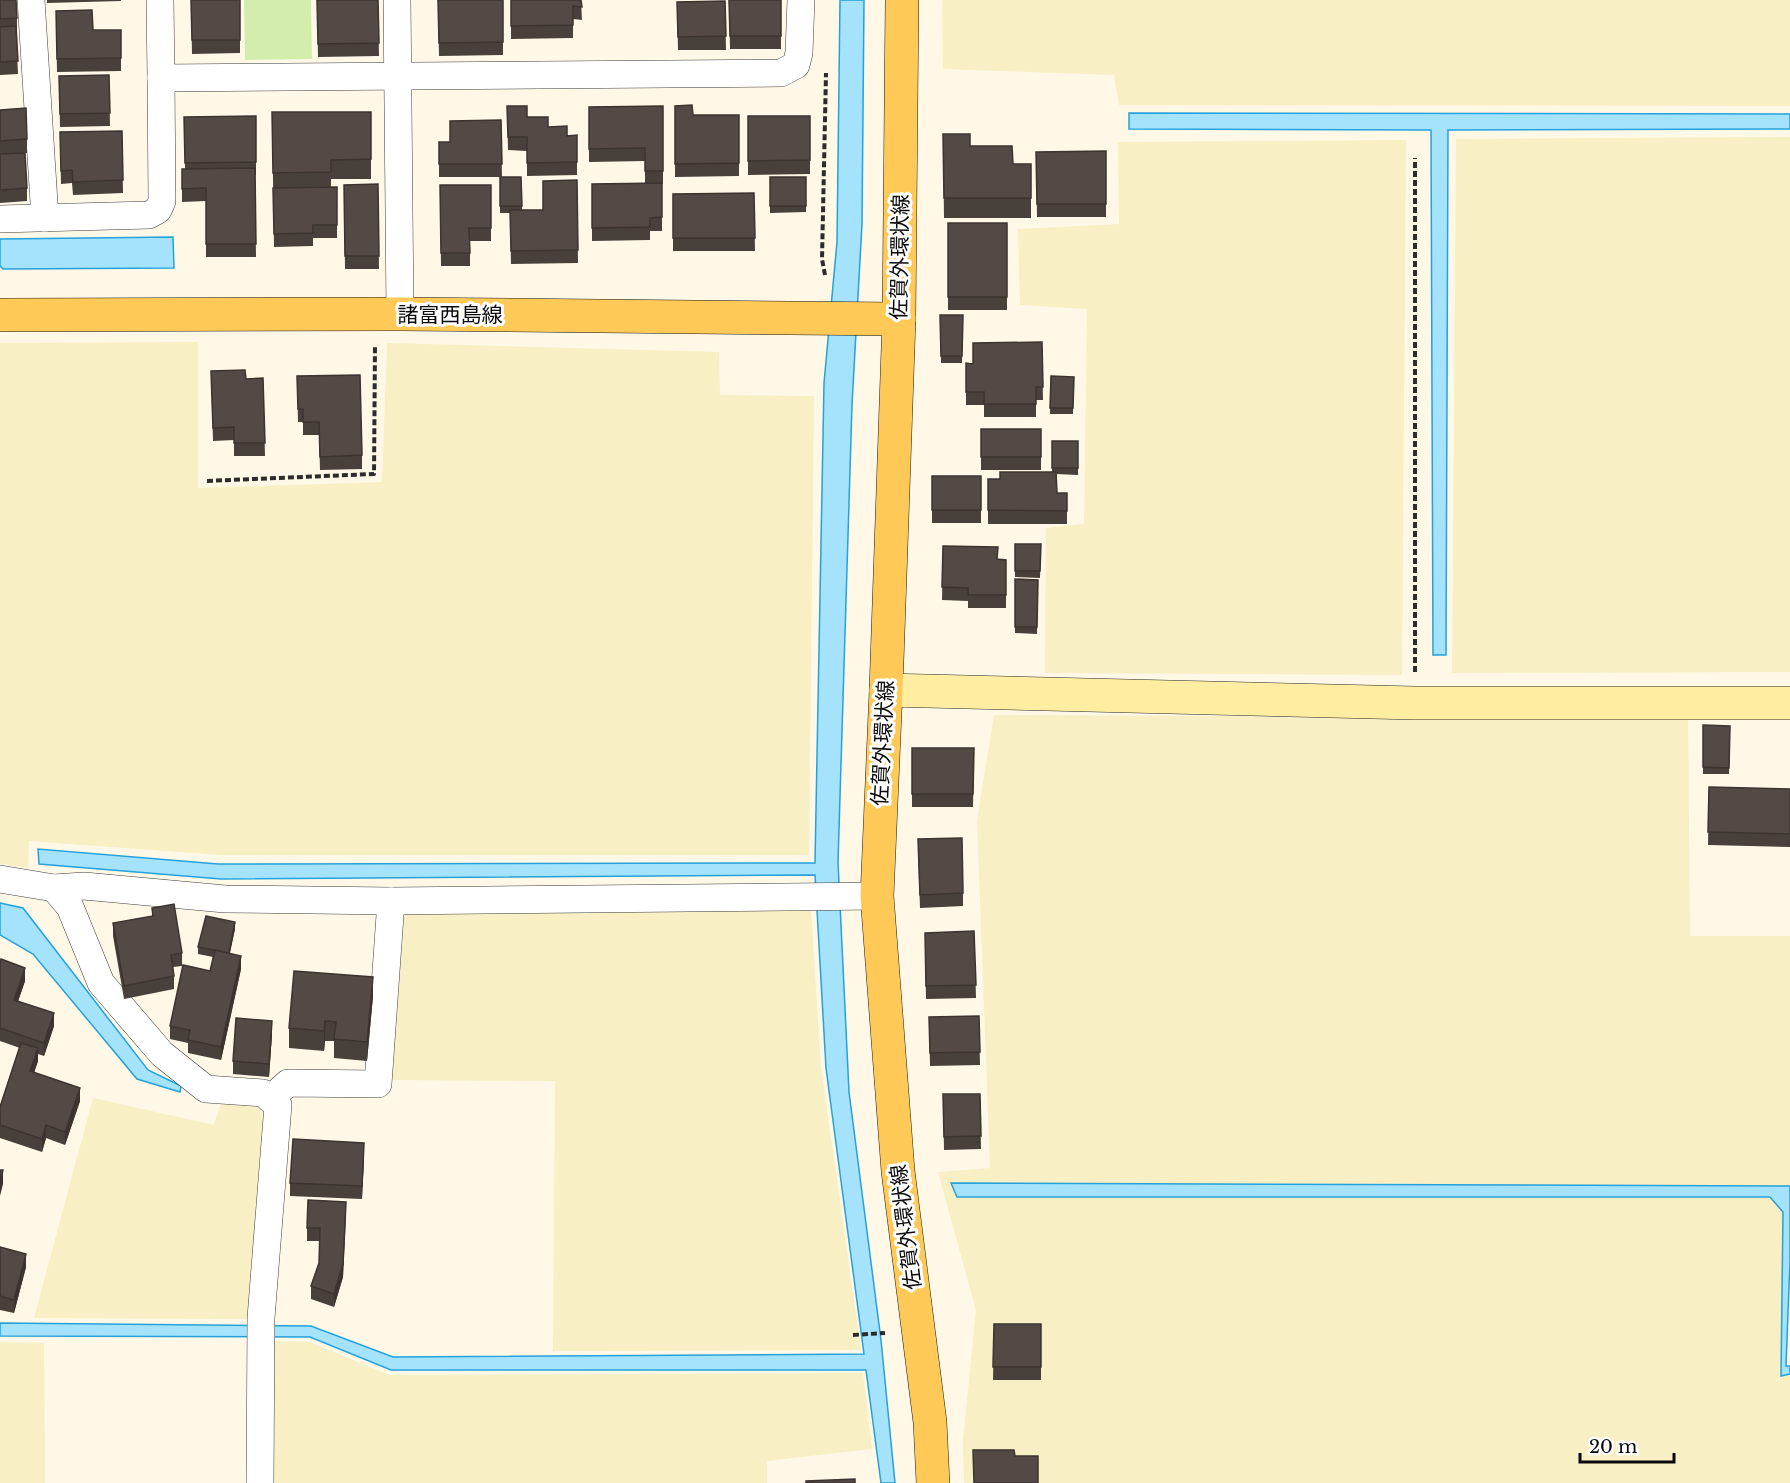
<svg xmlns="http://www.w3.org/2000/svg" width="1790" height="1483" font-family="'Libre Baskerville','Noto Sans JP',serif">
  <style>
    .farmland { fill: #f8efc4 }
    .green { fill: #d3edad }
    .water { fill: #a5e3fd; stroke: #25a1db; stroke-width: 1.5 }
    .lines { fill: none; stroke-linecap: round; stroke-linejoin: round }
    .street-casing { stroke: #3d3d3d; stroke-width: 28 }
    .secondary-casing { stroke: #2c2c2c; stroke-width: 34 }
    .primary-casing { stroke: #1b1b1b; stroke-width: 34 }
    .path { stroke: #2c2c2c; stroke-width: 4; stroke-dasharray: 6 3; stroke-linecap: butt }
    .street { stroke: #fff; stroke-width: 27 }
    .secondary { stroke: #ffeda2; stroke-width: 33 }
    .primary { stroke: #ffc957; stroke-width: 33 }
    .wall { fill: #48403b }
    .shaded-wall { fill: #3b3430 }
    .building { fill: #544a45; stroke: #3b3430; stroke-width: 1.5 }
    .labels { text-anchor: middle; stroke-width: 6; stroke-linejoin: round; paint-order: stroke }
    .street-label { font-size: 21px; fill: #0a0a0a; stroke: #fff }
  </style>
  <rect width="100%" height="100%" fill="#fff8e7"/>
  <!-- farmland -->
  <g class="farmland">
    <polygon points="942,0 1790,0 1790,106 1119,105 1114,75 943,69"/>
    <polygon points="1790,137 1790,672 1452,673 1456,139"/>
    <polygon points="1406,140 1402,675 1045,673 1046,528 1084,524 1087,309 1020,305 1018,229 1119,224 1118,142"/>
    <polygon points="198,342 198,488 382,482 387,343 719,352 720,395 814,396 809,855 221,855 29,841 28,868 0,864 0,343"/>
    <polygon points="994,715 1688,718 1690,936 1790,936 1790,1199 1784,1369 1790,1369 1790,1483 964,1483 963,1441 976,1310 938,1172 990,1168 977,821"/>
    <polygon points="811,910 821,1067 861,1350 553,1351 555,1081 390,1080 400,912"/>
    <polygon points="93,1098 214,1125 221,1103 259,1108 264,1121 252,1319 34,1318"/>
    <polygon points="273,1341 310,1342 389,1375 863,1373 872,1449 767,1461 767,1483 273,1483"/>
    <polygon points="0,1342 44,1343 45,1483 0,1483"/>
  </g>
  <!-- green -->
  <polygon class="green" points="244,0 311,0 312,59 245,60"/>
  <!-- water -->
  <g class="water">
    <polygon points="840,0 864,0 862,224 852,405 838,862 849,1092 881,1340 895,1483 881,1483 866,1370 391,1370 310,1337 0,1336 0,1323 311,1326 393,1357 864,1354 826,1068 815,875 221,879 39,864 38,849 218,864 815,863 824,383 837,242"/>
    <polygon points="1129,113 1790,114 1790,129 1448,130 1446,655 1433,655 1431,130 1129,129"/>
    <polygon points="173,237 174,268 3,269 0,266 0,239"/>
    <polygon points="0,903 23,908 148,1070 181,1086 180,1092 137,1079 33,954 0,935"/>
    <polygon points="951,1183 1790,1186 1790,1261 1786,1366 1790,1366 1790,1374 1781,1376 1783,1212 1770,1197 957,1197"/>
  </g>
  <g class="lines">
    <defs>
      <g id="street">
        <polyline points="31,0 45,218"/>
        <polyline points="160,0 161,78 781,73 796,65 799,53 801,0"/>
        <polyline points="397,0 400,314"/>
        <polyline points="0,219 149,215 158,210 162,201 161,78"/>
        <polyline points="0,879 54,888 84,886 225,899 391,901 877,896"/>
        <polyline points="54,888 70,907 101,983 162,1054 206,1089 263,1093 278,1105 261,1318 260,1483"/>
        <polyline points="270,1099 288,1083 378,1084 391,901"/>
      </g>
      <polyline id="secondary" points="886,690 1415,703 1790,703"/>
      <g id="primary">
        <polyline points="902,0 899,319 886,690 877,896 898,1171 930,1422 933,1483"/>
        <polyline points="0,315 400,314 899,319"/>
      </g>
    </defs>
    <!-- street casing -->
    <use href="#street" class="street-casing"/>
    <!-- secondary casing -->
    <use href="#secondary" class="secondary-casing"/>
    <!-- primary casing -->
    <use href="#primary" class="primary-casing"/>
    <!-- path -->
    <g class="path">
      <polyline points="825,275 822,259 826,73"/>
      <polyline points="207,481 374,474 375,345"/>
      <polyline points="1415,672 1415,158"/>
      <polyline points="853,1335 885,1333"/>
    </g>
    <!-- street -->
    <use href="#street" class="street"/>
    <!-- secondary -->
    <use href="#secondary" class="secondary"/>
    <!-- primary -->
    <use href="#primary" class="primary"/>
  </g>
  <!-- wall -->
  <g class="wall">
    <polygon points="0,0 17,18 17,31 16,31 18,74 0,75"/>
    <polygon points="47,0 121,0 121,1 47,3"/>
    <polygon points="191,0 240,0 240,53 192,54"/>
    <polygon points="317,0 378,0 379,56 318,57"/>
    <polygon points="438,0 503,0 503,55 439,56"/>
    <polygon points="511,0 581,0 582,20 573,19 573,38 511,39"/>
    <polygon points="729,0 781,0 781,49 730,49"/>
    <polygon points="725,1 726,50 678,50 677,2"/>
    <polygon points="56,11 93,30 121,30 121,71 57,72"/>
    <polygon points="109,75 110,126 60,127 59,76"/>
    <polygon points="507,106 527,117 567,136 577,135 577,175 527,176 527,151 508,150"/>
    <polygon points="663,106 663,184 662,184 662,231 650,231 650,240 592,241 592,184 645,183 645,161 589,162 589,107"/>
    <polygon points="675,106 693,115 739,115 739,176 675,177"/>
    <polygon points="0,110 27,139 27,153 0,154"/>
    <polygon points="272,112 371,112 371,179 331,179 331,187 337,187 337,238 313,238 313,246 274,247"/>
    <polygon points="256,116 256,175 255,175 256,257 206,257 206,201 182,202 182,169 185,169 184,117"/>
    <polygon points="748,116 810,116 810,174 748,175"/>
    <polygon points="501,120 502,177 439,177 439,142 450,142"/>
    <polygon points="122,131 123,193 73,195 72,183 61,184 60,132"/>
    <polygon points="943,134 1013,164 1031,164 1031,218 944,218"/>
    <polygon points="1106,151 1106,217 1037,217 1036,152"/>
    <polygon points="0,154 27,188 27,201 0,203"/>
    <polygon points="500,177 521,177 522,210 543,210 577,180 578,263 511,264 510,213 500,213"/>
    <polygon points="770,177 806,177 806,212 770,213"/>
    <polygon points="378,184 379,269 345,269 344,185"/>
    <polygon points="440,185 491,185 491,241 470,241 470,266 441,266"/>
    <polygon points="754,193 755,251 673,251 673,194"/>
    <rect x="948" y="223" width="59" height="87"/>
    <polygon points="940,315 963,315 962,363 941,363"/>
    <polygon points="1042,342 1043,400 1036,400 1036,417 984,417 984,405 966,405 966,363 973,364"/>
    <polygon points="211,371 246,379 263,378 265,456 234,456 234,440 213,441"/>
    <polygon points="297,376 362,455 362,469 320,470 319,435 303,435 303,422 298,422"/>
    <polygon points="1051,376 1074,377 1073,414 1050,414"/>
    <rect x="981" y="429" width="60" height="41"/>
    <polygon points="1078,441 1078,475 1056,474 1057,493 1067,493 1067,524 988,524 988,479 1000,479 1052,472 1052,468"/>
    <rect x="932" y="476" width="49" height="47"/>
    <polygon points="1015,544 1041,544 1040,578 1015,577"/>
    <polygon points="943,546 998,559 1006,560 1006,608 968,608 968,601 942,600"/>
    <polygon points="1015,579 1038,580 1037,634 1015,633"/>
    <polygon points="1703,725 1730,726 1729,774 1703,774"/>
    <polygon points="912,748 974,748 973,807 912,807"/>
    <polygon points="1709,787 1790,789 1790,847 1708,845"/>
    <polygon points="918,852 963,893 963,906 920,908"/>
    <polygon points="152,908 182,953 182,966 173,967 174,976 174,989 124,999 113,936 113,923 152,916"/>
    <polygon points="235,929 230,953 241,969 221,1060 188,1053 188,1043 170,1039 170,1026 210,971 213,957 198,954 198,947"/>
    <polygon points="974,931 976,998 926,999 925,946"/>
    <polygon points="0,962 25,981 18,1001 54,1026 44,1056 38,1054 38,1061 34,1073 80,1101 65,1145 46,1138 42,1152 0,1138 0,1107 20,1048 0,1041"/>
    <polygon points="373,996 367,1061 334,1058 334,1041 325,1041 324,1051 289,1048 289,1028"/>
    <polygon points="979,1016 980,1065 930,1066 929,1017"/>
    <polygon points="272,1034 269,1077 233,1074 233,1061"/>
    <polygon points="943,1094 980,1094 981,1149 944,1150"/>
    <polygon points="364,1156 362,1199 290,1196 290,1183"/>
    <polygon points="346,1215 343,1277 334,1307 311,1299 311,1286 319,1263 320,1241 307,1241 307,1228"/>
    <polygon points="0,1247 26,1267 14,1313 0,1310"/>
    <polygon points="994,1324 1041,1324 1041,1380 993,1380"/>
  </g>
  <!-- shaded-wall -->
  <g class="shaded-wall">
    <polygon points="235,922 235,929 228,960 228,954"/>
    <polygon points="241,956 241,969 221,1060 221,1047"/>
    <polygon points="25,968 25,981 14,1013 14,1000"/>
    <polygon points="373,977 373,996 367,1061 367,1042"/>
    <polygon points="54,1013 54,1026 44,1056 44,1043"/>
    <polygon points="272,1021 272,1034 269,1077 269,1064"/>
    <polygon points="325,1021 325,1041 324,1051 324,1031"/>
    <polygon points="38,1048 38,1061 30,1084 30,1071"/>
    <polygon points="80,1088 80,1101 65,1145 65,1132"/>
    <polygon points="46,1125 46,1138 42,1152 42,1139"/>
    <polygon points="364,1143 364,1156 362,1199 362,1186"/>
    <polygon points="3,1170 3,1184 0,1196 0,1183"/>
    <polygon points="346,1202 343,1277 334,1307 334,1294"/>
    <polygon points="26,1254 26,1267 14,1313 14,1300"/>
  </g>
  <!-- building -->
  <g class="building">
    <polygon points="0,0 16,0 17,18 0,19"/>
    <polygon points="191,0 240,0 240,40 192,40"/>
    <polygon points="317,0 378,0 379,43 318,44"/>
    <polygon points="438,0 503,0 503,42 439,43"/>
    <polygon points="511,0 581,0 582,7 573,6 573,25 511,26"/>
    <polygon points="729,0 781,0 781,36 730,36"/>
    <polygon points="725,1 726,36 678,37 677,2"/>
    <polygon points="92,10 93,30 121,30 121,58 57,59 56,11"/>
    <polygon points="16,26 18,61 0,62 0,27"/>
    <polygon points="109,75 110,113 60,114 59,76"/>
    <polygon points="692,105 693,115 739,115 739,163 675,164 675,106"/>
    <polygon points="507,106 527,106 527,117 548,117 548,127 567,126 567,136 577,135 577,162 527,163 527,137 508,137"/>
    <polygon points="663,106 663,171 645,171 645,148 589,149 589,107"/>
    <polygon points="26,108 27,139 0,141 0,110"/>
    <polygon points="272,112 371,112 371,159 331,160 331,172 273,173"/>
    <polygon points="256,116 256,162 185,163 184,117"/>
    <polygon points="748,116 810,116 810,160 748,161"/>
    <polygon points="501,120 502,164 439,164 439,142 450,142 450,121"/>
    <polygon points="122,131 123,180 73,182 72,170 61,171 60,132"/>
    <polygon points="943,134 970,134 970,146 1012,146 1013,164 1031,164 1031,198 944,198"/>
    <polygon points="1106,151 1106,204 1037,204 1036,152"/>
    <polygon points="25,153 27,188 0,190 0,154"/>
    <polygon points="255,168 256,244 206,244 206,188 182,189 182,169"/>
    <polygon points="500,177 521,177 522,206 500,206"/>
    <rect x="770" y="177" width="36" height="29"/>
    <polygon points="577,180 578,250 511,251 510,210 543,210 543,181"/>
    <polygon points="662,183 662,217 650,218 650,227 592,228 592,184"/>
    <polygon points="378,184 379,256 345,256 344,185"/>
    <polygon points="440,185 491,185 491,228 469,228 470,253 441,253"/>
    <polygon points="337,187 337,225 313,225 313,233 274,234 273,188"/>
    <polygon points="754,193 755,238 673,238 673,194"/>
    <rect x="948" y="223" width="59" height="74"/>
    <polygon points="940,315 963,315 962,356 941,356"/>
    <polygon points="1042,342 1043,387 1036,387 1036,404 984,404 984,392 966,392 966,363 973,364 973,343"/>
    <polygon points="245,370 246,379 263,378 265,443 234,443 234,427 213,428 211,371"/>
    <polygon points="360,375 362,455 320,457 319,422 303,422 303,409 298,409 297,376"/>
    <polygon points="1051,376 1074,377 1073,408 1050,408"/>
    <rect x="981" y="429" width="60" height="28"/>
    <rect x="1052" y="441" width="26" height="27"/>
    <polygon points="1000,472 1056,472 1057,493 1067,493 1067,511 988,510 988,479 1000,479"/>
    <rect x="932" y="476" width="49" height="34"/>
    <polygon points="1015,544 1041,544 1040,571 1015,571"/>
    <polygon points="943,546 998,547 997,559 1006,560 1006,595 968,595 968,588 942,587"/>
    <polygon points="1015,579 1038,580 1037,627 1015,627"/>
    <polygon points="1703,725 1730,726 1729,768 1703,767"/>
    <polygon points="912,748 974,748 973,794 912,794"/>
    <polygon points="1709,787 1790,789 1790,834 1708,832"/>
    <polygon points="962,838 963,893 920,895 918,839"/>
    <polygon points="174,904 182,953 171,955 174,976 124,986 113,923 153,916 152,908"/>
    <polygon points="206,916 235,922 229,953 198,947"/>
    <polygon points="974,931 976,985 926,986 925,933"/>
    <polygon points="215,950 241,956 221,1047 188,1040 190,1030 170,1026 183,965 210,971"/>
    <polygon points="1,959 25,968 14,1000 54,1013 44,1043 0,1028 0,962"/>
    <polygon points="294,971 373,977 367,1042 334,1039 336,1022 325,1021 324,1031 289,1028"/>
    <polygon points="979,1016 980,1052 930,1053 929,1017"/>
    <polygon points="236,1018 272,1021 269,1064 233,1061"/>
    <polygon points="21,1043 38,1048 30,1071 80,1088 65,1132 46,1125 42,1139 0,1125 0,1107"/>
    <polygon points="943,1094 980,1094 981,1136 944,1137"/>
    <polygon points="293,1139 364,1143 362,1186 290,1183"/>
    <polygon points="0,1170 3,1170 0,1183"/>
    <polygon points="308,1200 346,1202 343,1264 334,1294 311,1286 319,1263 320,1228 307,1228"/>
    <polygon points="0,1247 26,1254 14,1300 0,1296"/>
    <polygon points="994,1324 1041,1324 1041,1367 993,1367"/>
    <polygon points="973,1450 1014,1450 1015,1456 1038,1456 1038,1483 974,1483"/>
    <polygon points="855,1479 855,1483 806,1483 806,1481"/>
  </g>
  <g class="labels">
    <!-- street labels -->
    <g class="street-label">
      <text transform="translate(900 257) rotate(-89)" y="7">佐賀外環状線</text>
      <text x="450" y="322">諸富西島線</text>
      <text transform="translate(883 743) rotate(-87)" y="7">佐賀外環状線</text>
      <text transform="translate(906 1227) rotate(-97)" y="7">佐賀外環状線</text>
    </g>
  </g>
  <!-- scale -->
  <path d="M1580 1453v9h94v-9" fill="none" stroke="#0a0a0a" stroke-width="3"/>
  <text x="1589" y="1453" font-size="18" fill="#0a0a0a" stroke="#ffffff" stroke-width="4.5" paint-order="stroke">20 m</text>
</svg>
